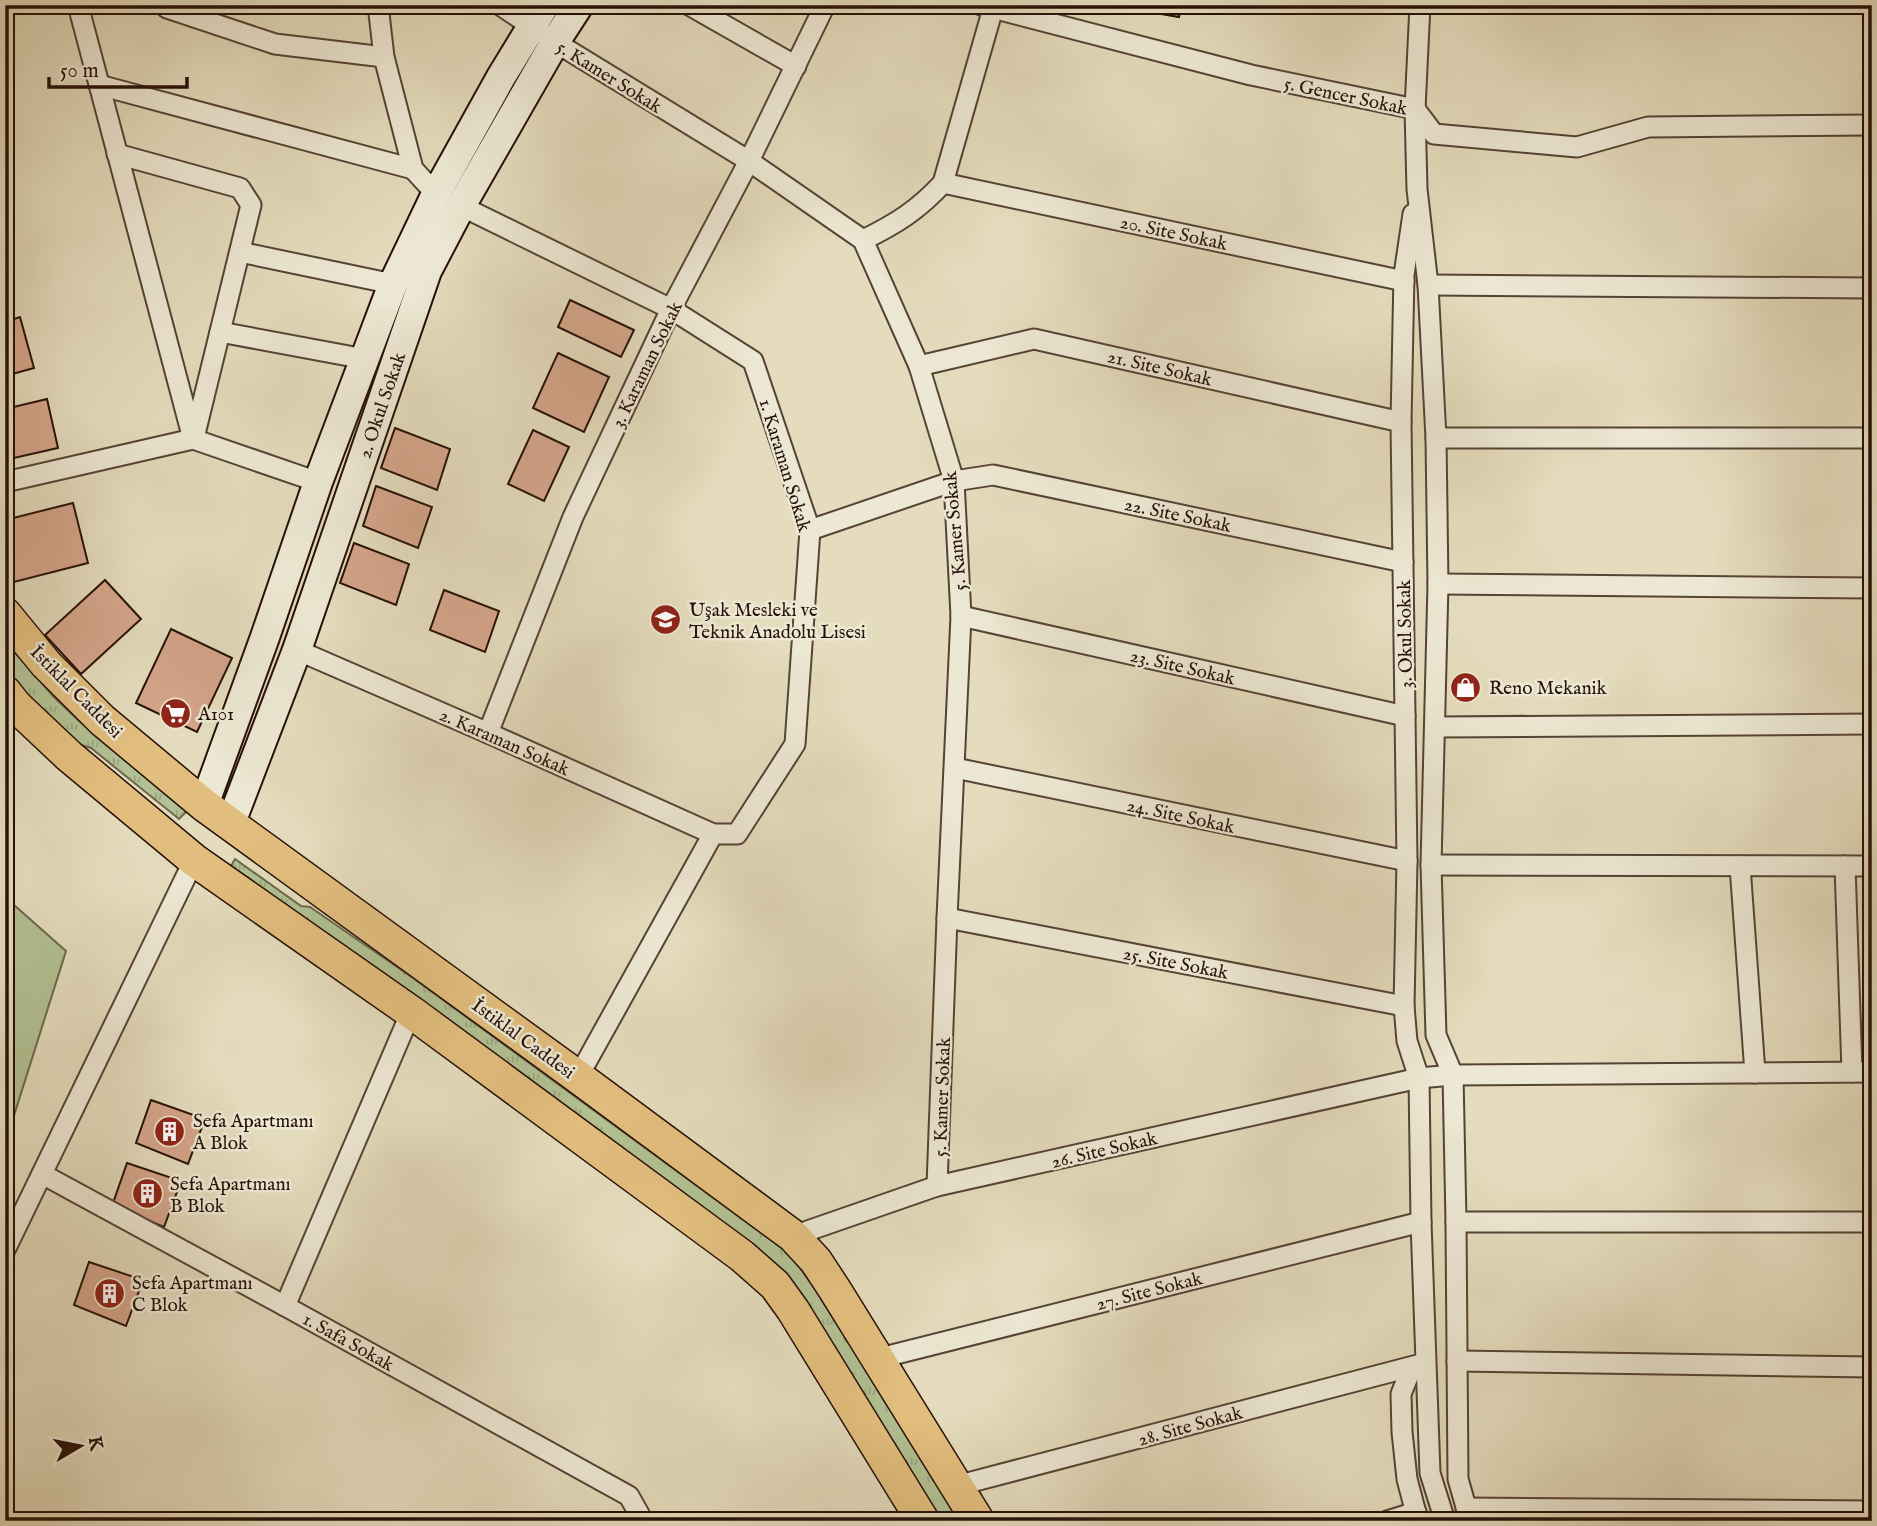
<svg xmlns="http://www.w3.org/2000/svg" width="1877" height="1526" font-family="'IM FELL English',serif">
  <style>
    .grass { fill: url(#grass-tufts); stroke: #6c684e; stroke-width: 2 }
    .green { fill: #b2c193; stroke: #6c684e; stroke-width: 2 }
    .building { fill: #d5a58b; stroke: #261008; stroke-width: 2 }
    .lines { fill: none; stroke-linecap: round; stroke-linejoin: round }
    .street-casing { stroke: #564335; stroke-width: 23 }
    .secondary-casing { stroke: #261008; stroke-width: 32 }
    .primary-casing { stroke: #261008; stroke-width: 35 }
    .street { stroke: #ede8d4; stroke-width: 19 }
    .secondary { stroke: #ede8d4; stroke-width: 28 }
    .primary { stroke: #e2be7e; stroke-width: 32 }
    .labels { text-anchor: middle; stroke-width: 5; stroke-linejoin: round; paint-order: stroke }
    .street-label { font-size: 19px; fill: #261008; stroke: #ede8d4 }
    .poi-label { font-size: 19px; fill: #261008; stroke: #ede8d4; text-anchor: start }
  </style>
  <defs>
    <pattern id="grass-tufts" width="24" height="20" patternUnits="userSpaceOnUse" patternTransform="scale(1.75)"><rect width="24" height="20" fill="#b2c193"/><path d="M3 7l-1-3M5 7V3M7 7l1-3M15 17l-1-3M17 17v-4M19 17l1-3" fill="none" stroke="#99a57d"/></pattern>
  </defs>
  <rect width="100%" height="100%" fill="#e4dcbd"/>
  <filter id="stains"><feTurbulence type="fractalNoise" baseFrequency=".00286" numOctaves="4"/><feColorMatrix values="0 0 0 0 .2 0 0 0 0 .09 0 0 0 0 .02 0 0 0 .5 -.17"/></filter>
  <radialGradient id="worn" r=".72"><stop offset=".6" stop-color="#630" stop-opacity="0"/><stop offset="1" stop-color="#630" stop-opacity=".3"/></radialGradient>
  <!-- grass -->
  <g class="grass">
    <polygon points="5,641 54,697 79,721 187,811 179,819 91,748 75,743 5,673"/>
    <polygon points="235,859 301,906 310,907 413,978 790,1254 814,1288 962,1521 937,1521 792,1286 230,868"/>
  </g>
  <!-- green -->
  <polygon class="green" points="5,897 66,951 5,1144"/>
  <!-- building -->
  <g class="building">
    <polygon points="1151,5 1181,5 1179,17 1149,12"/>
    <polygon points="570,300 634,330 621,357 558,327"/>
    <polygon points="20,317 34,368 5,376 5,322"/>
    <polygon points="558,353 609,377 584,432 533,408"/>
    <polygon points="47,399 58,448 5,460 5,409"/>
    <polygon points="395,428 450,449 437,490 381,468"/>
    <polygon points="533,430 569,447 544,501 508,484"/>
    <polygon points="376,486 432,507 418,548 363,526"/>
    <polygon points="73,503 88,563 6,584 5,520"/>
    <polygon points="354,543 409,564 396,605 340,583"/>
    <polygon points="105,580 141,619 81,674 45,635"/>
    <polygon points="444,590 499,611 485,652 430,630"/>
    <polygon points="171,629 232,658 197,732 136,703"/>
    <polygon points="151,1100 205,1119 188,1164 136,1143"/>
    <polygon points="127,1163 181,1181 164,1227 112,1206"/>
    <polygon points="89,1262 143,1280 126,1326 74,1305"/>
  </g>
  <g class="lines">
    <defs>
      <g id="street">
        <polyline points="78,5 193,439"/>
        <polyline points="168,5 167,8 275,44 384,57"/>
        <polyline points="378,5 384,57 413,169 436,194"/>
        <polyline points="500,5 555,42 749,161 863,240 919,366 954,481 961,616 947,918 937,1186"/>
        <polyline points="689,5 796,66"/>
        <polyline points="981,5 1251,75 1415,109 1434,134 1577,147 1648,127 1872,125"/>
        <polyline points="1420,5 1415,109 1417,189 1428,285 1436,438 1438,584 1431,865 1436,1035 1453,1075 1456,1222 1458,1479 1470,1521"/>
        <polyline points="99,85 413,169"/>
        <polyline points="117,154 240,188 251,205 194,438"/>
        <polyline points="943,183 1404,281"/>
        <polyline points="461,206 671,309 753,361 810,530 795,744 737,834 713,834 578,1077"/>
        <polyline points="1413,214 1404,275 1401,422 1407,861 1404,1006 1407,1041 1419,1078 1421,1222 1430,1473 1445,1521"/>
        <path d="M863 240C896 224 918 210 943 183L994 5"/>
        <polyline points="240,252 393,284"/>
        <polyline points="1428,285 1872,288"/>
        <polyline points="220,332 365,359"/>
        <polyline points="919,366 1034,339 1401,422"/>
        <polyline points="1436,438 1872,438"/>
        <polyline points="5,482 193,439 318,482"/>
        <polyline points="810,530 954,481 993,475 1403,562"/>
        <polyline points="1438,584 1872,588"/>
        <polyline points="961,616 1405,716"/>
        <polyline points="297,650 488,733 713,834"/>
        <polyline points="1435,727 1872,724"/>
        <polyline points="488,733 573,517 671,309 749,161 825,5"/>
        <polyline points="955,768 1407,861"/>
        <polyline points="1431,865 1872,866"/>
        <polyline points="1740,866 1755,1073"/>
        <polyline points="1845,866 1852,1072"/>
        <polyline points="947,918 1404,1006"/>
        <polyline points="42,1174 285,1306 629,1496 643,1521"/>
        <polyline points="1456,1222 1872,1222"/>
        <polyline points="793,1236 937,1186 1419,1078 1453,1075 1872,1072"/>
        <polyline points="5,1250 194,860"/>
        <polyline points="285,1306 411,1012"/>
        <polyline points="876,1359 1421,1222"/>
        <polyline points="1457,1361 1872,1367"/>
        <polyline points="1412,1367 1401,1394 1402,1432 1407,1479 1418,1521"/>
        <polyline points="956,1486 1425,1363"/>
        <polyline points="1466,1508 1872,1511"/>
        <polyline points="1387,1521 1416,1512"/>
      </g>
      <g id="secondary">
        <polyline points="204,805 265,637 318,482 393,284 436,194 501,77 545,5"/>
        <polyline points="230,825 297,650 427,271 461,206 555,42 579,5"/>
      </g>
      <g id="primary">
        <polyline points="5,614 46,664 102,720 204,805 578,1077 793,1236 816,1261 835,1290 978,1521"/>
        <polyline points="5,692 16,706 69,756 194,860 411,1012 742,1256 775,1285 793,1310 923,1521"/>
      </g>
    </defs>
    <!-- street casing -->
    <use href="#street" class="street-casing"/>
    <!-- secondary casing -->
    <use href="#secondary" class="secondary-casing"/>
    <!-- primary casing -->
    <use href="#primary" class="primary-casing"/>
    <!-- street -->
    <use href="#street" class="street"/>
    <!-- secondary -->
    <use href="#secondary" class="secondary"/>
    <!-- primary -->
    <use href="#primary" class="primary"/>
  </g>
  <!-- icons -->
  <defs>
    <symbol id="school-disc" viewBox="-11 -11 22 22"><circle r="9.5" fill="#8f2418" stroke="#ede8d4"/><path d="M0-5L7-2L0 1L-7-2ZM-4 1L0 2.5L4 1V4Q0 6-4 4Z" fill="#fff"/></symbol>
    <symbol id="shop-disc" viewBox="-11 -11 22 22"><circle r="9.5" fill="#8f2418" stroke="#ede8d4"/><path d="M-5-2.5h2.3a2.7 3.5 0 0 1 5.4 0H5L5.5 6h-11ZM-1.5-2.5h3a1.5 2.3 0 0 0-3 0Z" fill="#fff"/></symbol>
    <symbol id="supermarket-disc" viewBox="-11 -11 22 22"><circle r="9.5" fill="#8f2418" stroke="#ede8d4"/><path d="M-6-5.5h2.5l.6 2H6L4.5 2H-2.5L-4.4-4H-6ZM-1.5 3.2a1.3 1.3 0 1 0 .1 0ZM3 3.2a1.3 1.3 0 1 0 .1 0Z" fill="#fff"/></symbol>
    <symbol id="building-disc" viewBox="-11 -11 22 22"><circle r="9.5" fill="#8f2418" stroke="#ede8d4"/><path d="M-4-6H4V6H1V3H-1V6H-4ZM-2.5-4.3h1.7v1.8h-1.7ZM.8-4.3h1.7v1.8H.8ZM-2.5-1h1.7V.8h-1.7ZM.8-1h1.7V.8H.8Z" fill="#fff"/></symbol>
  </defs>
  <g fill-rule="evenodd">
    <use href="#school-disc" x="648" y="602" width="35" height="35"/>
    <use href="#shop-disc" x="1448" y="670" width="35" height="35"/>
    <use href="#supermarket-disc" x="158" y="696" width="35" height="35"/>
    <use href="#building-disc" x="152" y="1114" width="35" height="35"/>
    <use href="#building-disc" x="130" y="1176" width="35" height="35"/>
    <use href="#building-disc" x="92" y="1276" width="35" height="35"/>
  </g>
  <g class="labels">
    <!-- street labels -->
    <g class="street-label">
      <text transform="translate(610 76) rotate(32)" y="7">5. Kamer Sokak</text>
      <text transform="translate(1346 95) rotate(12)" y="7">5. Gencer Sokak</text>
      <text transform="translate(1174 232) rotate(12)" y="7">20. Site Sokak</text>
      <text transform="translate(646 364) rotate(-64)" y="7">3. Karaman Sokak</text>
      <text transform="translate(1160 367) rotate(13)" y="7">21. Site Sokak</text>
      <text transform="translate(381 405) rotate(-71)" y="7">2. Okul Sokak</text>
      <text transform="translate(786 465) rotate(73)" y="7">1. Karaman Sokak</text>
      <text transform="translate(1178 514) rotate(12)" y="7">22. Site Sokak</text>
      <text transform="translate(954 531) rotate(-95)" y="7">5. Kamer Sokak</text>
      <text transform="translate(1404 634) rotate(-91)" y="7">3. Okul Sokak</text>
      <text transform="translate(1183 666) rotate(13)" y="7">23. Site Sokak</text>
      <text transform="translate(77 691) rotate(45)" y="7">İstiklal Caddesi</text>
      <text transform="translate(505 741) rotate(24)" y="7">2. Karaman Sokak</text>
      <text transform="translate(1181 815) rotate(12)" y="7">24. Site Sokak</text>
      <text transform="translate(1176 962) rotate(11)" y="7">25. Site Sokak</text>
      <text transform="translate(524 1038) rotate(36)" y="7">İstiklal Caddesi</text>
      <text transform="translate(941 1097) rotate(-88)" y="7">5. Kamer Sokak</text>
      <text transform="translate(1104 1149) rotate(-13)" y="7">26. Site Sokak</text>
      <text transform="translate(1149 1290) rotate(-14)" y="7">27. Site Sokak</text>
      <text transform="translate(349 1341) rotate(29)" y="7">1. Safa Sokak</text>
      <text transform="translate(1190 1425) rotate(-15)" y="7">28. Site Sokak</text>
    </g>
    <!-- poi labels -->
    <g class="poi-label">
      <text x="689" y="616">Uşak Mesleki ve<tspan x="689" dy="22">Teknik Anadolu Lisesi</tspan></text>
      <text x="1489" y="694">Reno Mekanik</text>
      <text x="198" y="720">A101</text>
      <text x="193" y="1127">Sefa Apartmanı<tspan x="193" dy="22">A Blok</tspan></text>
      <text x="170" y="1190">Sefa Apartmanı<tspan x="170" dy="22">B Blok</tspan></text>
      <text x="132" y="1289">Sefa Apartmanı<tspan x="132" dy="22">C Blok</tspan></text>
    </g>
  </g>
  <!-- margin -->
  <rect width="1877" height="1526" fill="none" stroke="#e4dcbd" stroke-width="28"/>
  <rect x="7" y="7" width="1863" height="1512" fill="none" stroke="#261008" stroke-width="3.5"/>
  <rect x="14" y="14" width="1849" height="1498" fill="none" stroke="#261008" stroke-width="2"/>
  <!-- north arrow -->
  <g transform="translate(80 1446) rotate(80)" stroke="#ede8d4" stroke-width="5" paint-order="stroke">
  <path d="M0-5L12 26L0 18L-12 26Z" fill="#261008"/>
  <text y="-10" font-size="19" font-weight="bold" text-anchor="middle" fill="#261008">K</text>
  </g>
  <!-- scale -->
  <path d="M49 77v10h138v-10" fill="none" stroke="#261008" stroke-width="3.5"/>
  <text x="60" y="77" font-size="21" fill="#261008" stroke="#ede8d4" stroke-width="5" paint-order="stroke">50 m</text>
  <rect width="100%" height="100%" filter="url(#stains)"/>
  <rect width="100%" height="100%" fill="url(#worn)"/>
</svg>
